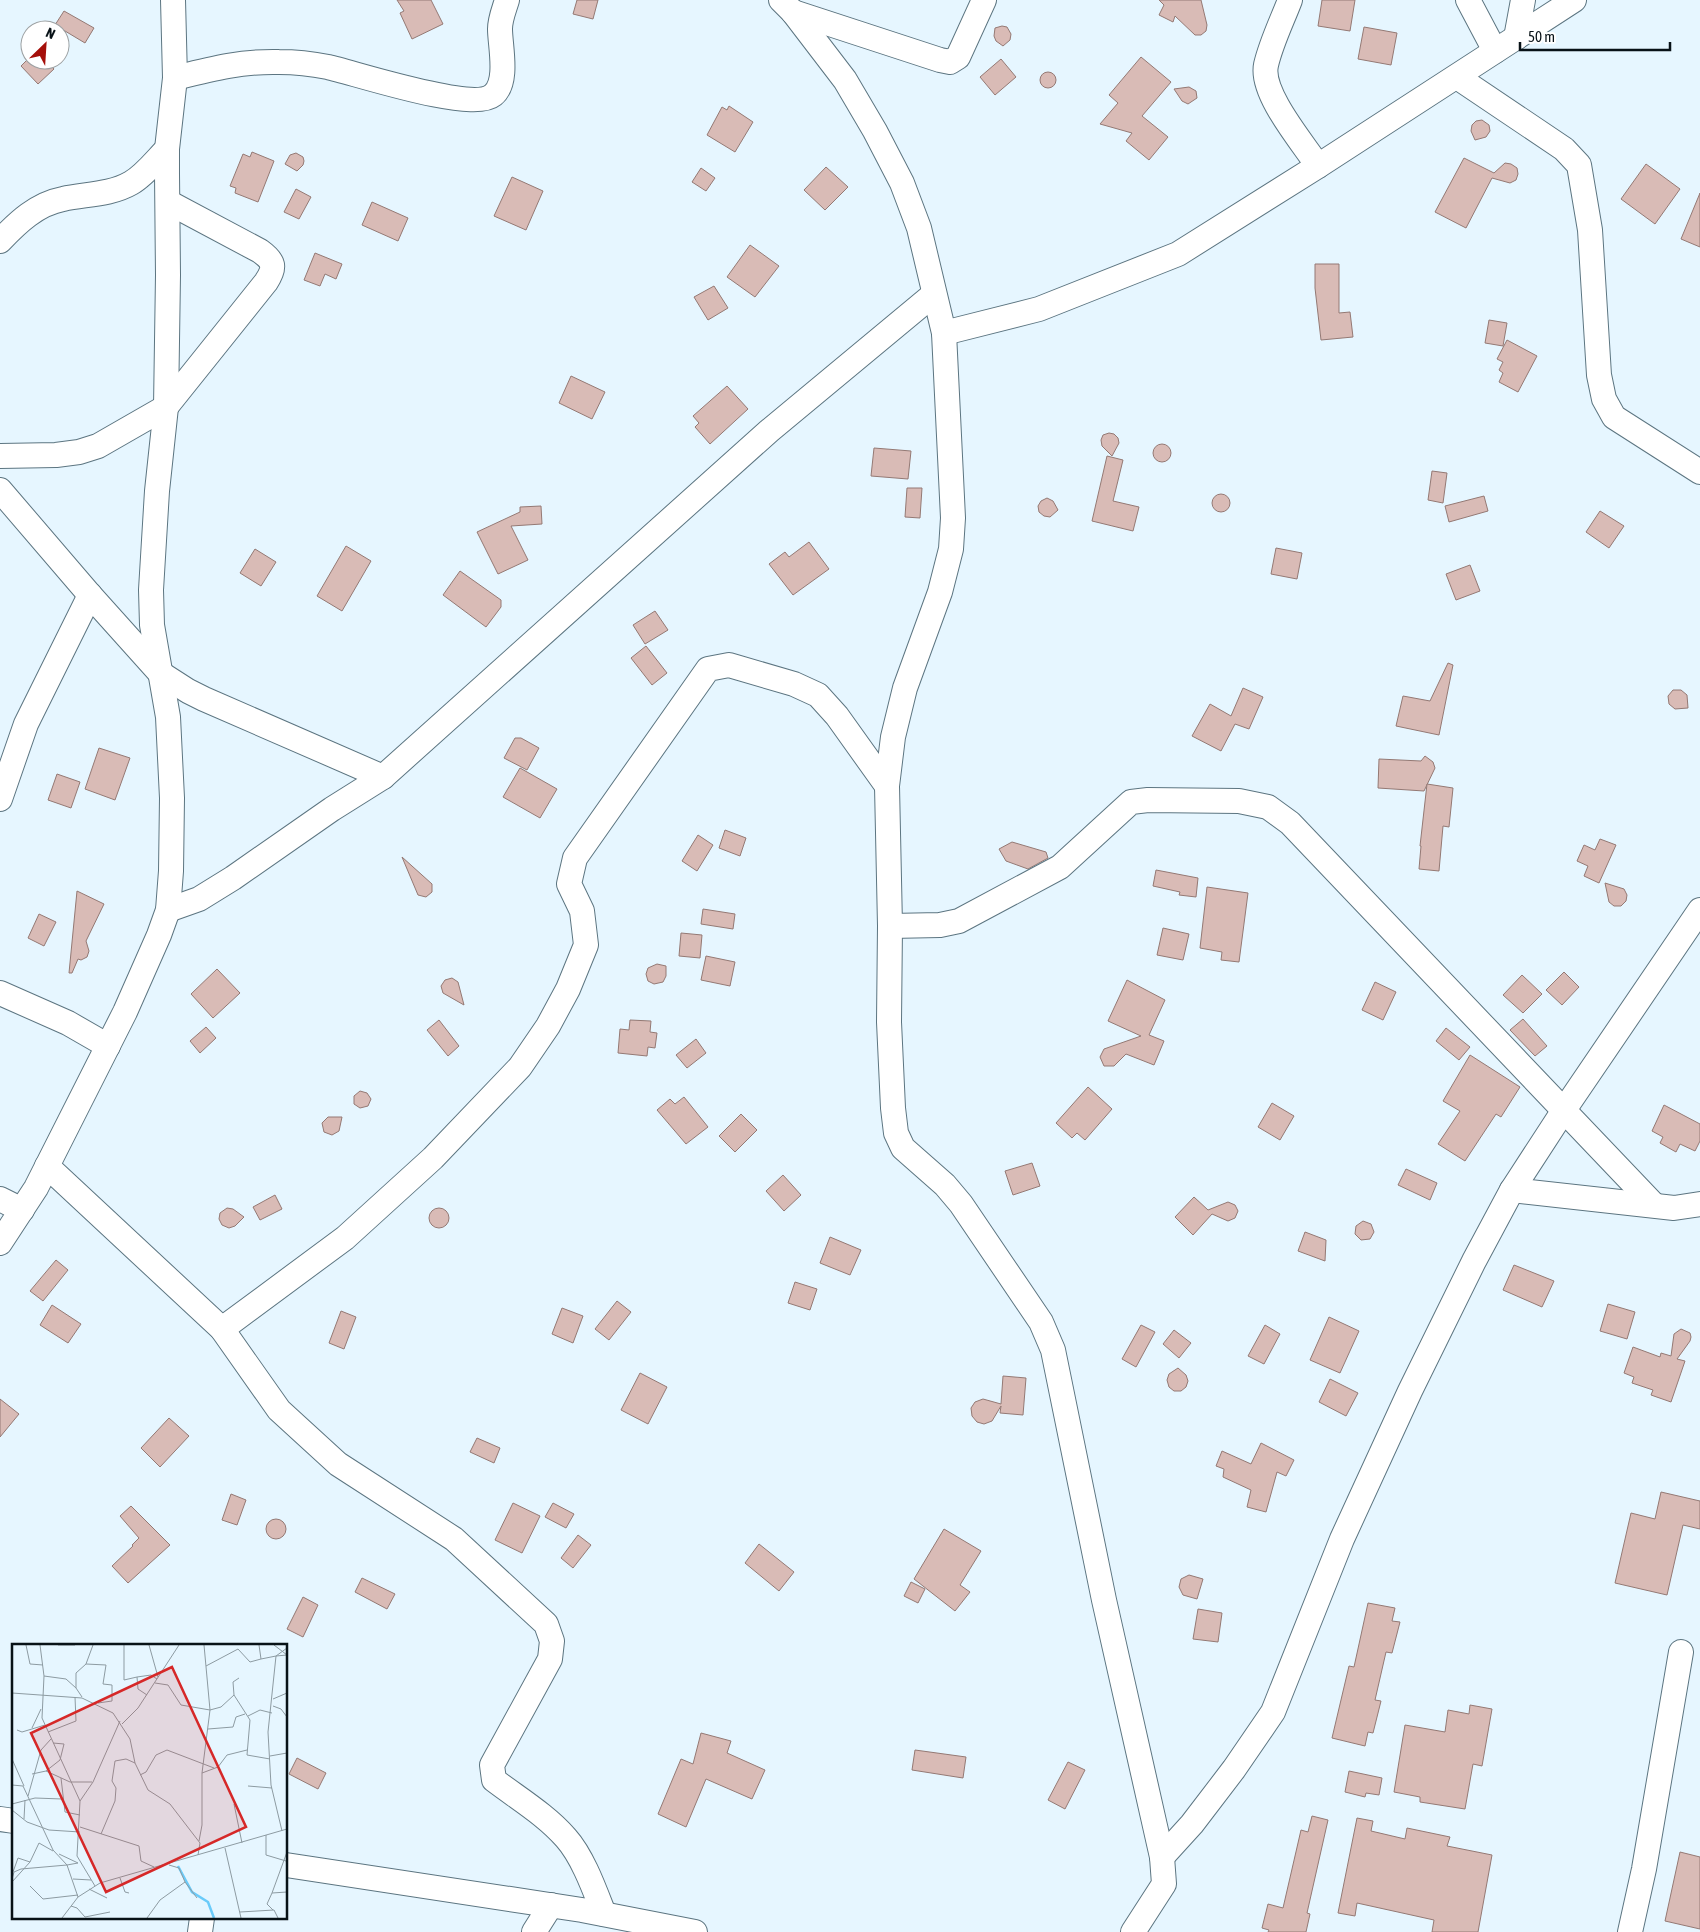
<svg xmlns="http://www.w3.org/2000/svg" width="1700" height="1932" font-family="'Asap Condensed',sans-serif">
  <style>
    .building { fill: #d9bbb6; stroke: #947974 }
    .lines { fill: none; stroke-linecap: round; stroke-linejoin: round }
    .minor-casing { stroke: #5c7581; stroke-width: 26 }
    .minor { stroke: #fff; stroke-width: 24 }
    .inset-river { fill: none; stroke: #6acbfa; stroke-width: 2.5 }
    .inset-road { fill: none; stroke: #8d9ba2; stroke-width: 1 }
    .view { fill: #d62828; fill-opacity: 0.15; stroke: #d62828; stroke-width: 2.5 }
    .inset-edge { fill: none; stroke: #081217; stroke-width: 2.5 }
  </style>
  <rect width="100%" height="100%" fill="#e6f6ff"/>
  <!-- building -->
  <g class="building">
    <polygon points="397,0 431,0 443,24 412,39 400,13 404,11"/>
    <polygon points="577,0 598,0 593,19 573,14"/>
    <polygon points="1159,0 1201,0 1207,25 1206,31 1201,35 1195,35 1175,16 1173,22 1159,15 1164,5"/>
    <polygon points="1322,0 1355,0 1350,31 1318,26"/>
    <polygon points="64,11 94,28 85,43 55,25"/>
    <polygon points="1002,26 1007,27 1011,34 1010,40 1003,46 996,41 994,36 995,28"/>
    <polygon points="1364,27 1397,33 1391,65 1358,59"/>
    <polygon points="30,57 30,60 46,60 54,69 38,84 21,66"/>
    <polygon points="1141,57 1171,82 1142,116 1168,137 1149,160 1126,141 1132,133 1100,124 1118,103 1109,95"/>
    <polygon points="1001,59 1016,77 995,95 980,77"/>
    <circle cx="1048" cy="80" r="8"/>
    <polygon points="1189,87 1196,91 1197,98 1188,104 1182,101 1174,89"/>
    <polygon points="729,106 753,122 735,152 707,135 722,107 727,110"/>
    <polygon points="1482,120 1489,125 1490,131 1486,137 1475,140 1471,131 1472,125 1476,121"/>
    <polygon points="252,152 274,161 258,202 235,193 236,188 230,186 243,154 250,157"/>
    <polygon points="296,153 303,157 304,161 303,165 297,171 285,164 290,155"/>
    <polygon points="1464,158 1494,173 1505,163 1511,164 1517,168 1518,174 1516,180 1510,183 1492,178 1466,228 1435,212"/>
    <polygon points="1646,164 1680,189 1655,224 1621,199"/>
    <polygon points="826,167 848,187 825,210 804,190"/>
    <polygon points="701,168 715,178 706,191 692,182"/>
    <polygon points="512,177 543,191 526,230 494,216"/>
    <polygon points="296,189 311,197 299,219 284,212"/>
    <polygon points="1700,193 1700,247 1681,239"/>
    <polygon points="372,202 408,218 398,241 362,225"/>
    <polygon points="750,245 779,266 755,297 727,277"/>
    <polygon points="315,253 342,264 336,279 325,274 320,286 304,280"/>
    <polygon points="1315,264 1339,264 1339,313 1350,312 1353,337 1321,340 1315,288"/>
    <polygon points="714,286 728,308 708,320 694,297"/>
    <polygon points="1489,320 1507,323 1503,346 1485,343"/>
    <polygon points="1507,340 1537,356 1518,392 1499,382 1503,373 1499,370 1503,362 1497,359"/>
    <polygon points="571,376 605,392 592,419 559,403"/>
    <polygon points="727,386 748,409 710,444 695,427 699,423 693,416"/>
    <polygon points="1109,433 1114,434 1118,438 1119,443 1112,456 1102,446 1101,440 1103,435"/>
    <circle cx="1162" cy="453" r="9"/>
    <polygon points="874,448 911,451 908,479 871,476"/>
    <polygon points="1107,456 1123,460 1113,501 1139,507 1133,531 1092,521"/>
    <polygon points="1432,471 1447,473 1443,503 1428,500"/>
    <polygon points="907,488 922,488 920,518 905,517"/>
    <circle cx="1221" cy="503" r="9"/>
    <polygon points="1484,496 1488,511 1449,522 1445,506"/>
    <polygon points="1047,498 1053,501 1058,510 1050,517 1044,516 1039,512 1038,506 1041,501"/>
    <polygon points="541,506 542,524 511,526 528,560 498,574 477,532 520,512 520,507"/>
    <polygon points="1600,511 1624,526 1609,548 1586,532"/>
    <polygon points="809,542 829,569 793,595 769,564 785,552 789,557"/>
    <polygon points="346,546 371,561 342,611 317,596"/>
    <polygon points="1276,548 1302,553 1297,579 1271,574"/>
    <polygon points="255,549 276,562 261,586 240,573"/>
    <polygon points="1470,565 1480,591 1456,600 1446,574"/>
    <polygon points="460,571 501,600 501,607 486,627 443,595"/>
    <polygon points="655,611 668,630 645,644 633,625"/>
    <polygon points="646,646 667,673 652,685 631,658"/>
    <polygon points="1448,663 1453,665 1439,735 1396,726 1403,696 1430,701"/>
    <polygon points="1243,688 1263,697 1249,729 1235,724 1221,751 1192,736 1210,704 1231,716"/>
    <polygon points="1673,690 1681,690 1687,695 1688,708 1675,709 1669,704 1668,696"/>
    <polygon points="515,738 521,738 539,748 527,770 504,758"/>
    <polygon points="99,748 130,758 115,800 85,789"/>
    <polygon points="1425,756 1433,762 1435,768 1424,791 1378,788 1379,759 1421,761"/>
    <polygon points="520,768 557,789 540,818 503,797"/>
    <polygon points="57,774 80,782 71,808 48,800"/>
    <polygon points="1427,784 1453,788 1449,827 1443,826 1439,871 1419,869 1421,846 1420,846"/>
    <polygon points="725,830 746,838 740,856 719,848"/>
    <polygon points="698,835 713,845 697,871 682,861"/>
    <polygon points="1600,839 1616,845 1599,883 1584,876 1588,866 1577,861 1584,845 1595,850"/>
    <polygon points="1012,842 1046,852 1048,858 1028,869 1006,861 999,849"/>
    <polygon points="402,857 432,884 432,892 426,897 418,895"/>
    <polygon points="1156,870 1198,878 1196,897 1179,895 1180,892 1153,886"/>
    <polygon points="1605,883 1624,889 1627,895 1626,901 1621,906 1614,906 1609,902"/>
    <polygon points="1207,887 1248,893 1239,962 1221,960 1222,952 1200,948"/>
    <polygon points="77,891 104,904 86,941 89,951 87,957 81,960 78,959 72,973 69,973"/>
    <polygon points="703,909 735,914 733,929 701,924"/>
    <polygon points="39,914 56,922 44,946 28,938"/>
    <polygon points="1163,928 1189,934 1183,960 1157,955"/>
    <polygon points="681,933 702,935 700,958 679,956"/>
    <polygon points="706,956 735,962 730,986 701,980"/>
    <polygon points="657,964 666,966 666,976 663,982 654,984 648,981 646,974 648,968"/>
    <polygon points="217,969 240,993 213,1018 191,994"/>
    <polygon points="1564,972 1579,987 1562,1005 1546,990"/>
    <polygon points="1522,975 1542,994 1523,1013 1503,995"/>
    <polygon points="452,978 458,982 464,1005 443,993 441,986 445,980"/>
    <polygon points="1127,980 1165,1000 1149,1035 1164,1041 1154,1065 1126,1054 1114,1066 1104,1066 1100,1057 1104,1049 1141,1036 1108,1021"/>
    <polygon points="1375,982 1396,992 1383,1020 1362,1010"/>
    <polygon points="1523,1019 1547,1046 1535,1056 1510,1030"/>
    <polygon points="439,1020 459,1046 448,1056 427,1030"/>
    <polygon points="630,1020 651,1021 650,1032 657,1033 655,1048 648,1047 647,1056 618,1053 620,1029 629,1030"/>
    <polygon points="206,1027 216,1038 200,1053 190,1041"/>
    <polygon points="1446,1028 1470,1047 1459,1060 1436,1041"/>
    <polygon points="696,1039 706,1053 687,1068 676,1055"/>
    <polygon points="1470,1055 1520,1087 1501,1117 1496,1114 1465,1161 1438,1144 1460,1111 1443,1101"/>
    <polygon points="1088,1087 1112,1109 1085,1140 1077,1133 1072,1138 1056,1123"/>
    <polygon points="360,1091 367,1093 371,1099 368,1106 360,1108 354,1104 354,1096"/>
    <polygon points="684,1097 708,1127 686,1144 657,1110 670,1099 675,1104"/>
    <polygon points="1272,1103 1294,1116 1280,1140 1258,1127"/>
    <polygon points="1664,1105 1700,1124 1700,1141 1695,1151 1680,1144 1676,1152 1660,1143 1663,1137 1652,1131"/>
    <polygon points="741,1114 757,1130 735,1152 719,1136"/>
    <polygon points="328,1117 342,1117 339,1131 332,1135 324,1132 322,1123"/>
    <polygon points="1032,1163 1040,1186 1013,1195 1005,1171"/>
    <polygon points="1406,1169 1437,1183 1430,1200 1398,1185"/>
    <polygon points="783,1175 801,1195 784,1211 766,1191"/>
    <polygon points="275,1195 282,1209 260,1220 253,1207"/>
    <polygon points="1194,1197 1208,1210 1228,1202 1235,1205 1238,1211 1235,1218 1228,1221 1212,1214 1193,1235 1175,1217"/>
    <polygon points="227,1208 233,1209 244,1217 235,1226 229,1228 222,1225 219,1219 220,1213"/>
    <circle cx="439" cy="1218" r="10"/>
    <polygon points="1363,1221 1371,1224 1374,1232 1370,1239 1361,1240 1355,1234 1356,1226"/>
    <polygon points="1305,1232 1326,1240 1325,1261 1298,1251"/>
    <polygon points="830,1237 861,1250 850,1275 820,1263"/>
    <polygon points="56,1260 68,1270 43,1301 30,1291"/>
    <polygon points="1514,1265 1554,1281 1542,1307 1503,1290"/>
    <polygon points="795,1282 817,1289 810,1310 788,1303"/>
    <polygon points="617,1301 631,1312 609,1340 595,1329"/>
    <polygon points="1608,1304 1635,1312 1627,1339 1600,1331"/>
    <polygon points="52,1305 81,1324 68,1343 40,1325"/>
    <polygon points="562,1308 583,1316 573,1343 552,1334"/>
    <polygon points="341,1311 356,1317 344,1349 329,1343"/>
    <polygon points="1329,1317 1359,1331 1340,1373 1310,1360"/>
    <polygon points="1141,1325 1155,1332 1136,1367 1122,1359"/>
    <polygon points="1265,1325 1280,1334 1264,1364 1248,1356"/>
    <polygon points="1681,1329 1690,1333 1691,1337 1690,1341 1677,1359 1685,1361 1671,1402 1651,1395 1653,1390 1632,1383 1634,1377 1624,1373 1633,1347 1660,1357 1661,1353 1671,1356 1674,1334"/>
    <polygon points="1174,1330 1191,1343 1179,1358 1163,1344"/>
    <polygon points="1178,1368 1186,1375 1188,1381 1186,1387 1181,1391 1174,1391 1169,1387 1167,1380 1169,1374"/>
    <polygon points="640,1373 667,1387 648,1424 621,1410"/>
    <polygon points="1003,1376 1026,1378 1023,1415 1000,1413 1001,1406 992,1421 984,1424 977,1422 972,1416 971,1408 975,1402 983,1399 1001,1404"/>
    <polygon points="1330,1379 1358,1393 1346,1416 1319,1402"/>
    <polygon points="0,1399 19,1414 0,1437"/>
    <polygon points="169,1418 189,1436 160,1467 141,1448"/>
    <polygon points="477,1438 500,1448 494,1463 470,1452"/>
    <polygon points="1261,1443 1294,1460 1286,1476 1277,1472 1266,1512 1247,1507 1251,1490 1223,1477 1224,1469 1216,1466 1222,1451 1251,1464"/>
    <polygon points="1661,1492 1700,1501 1700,1529 1683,1525 1667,1595 1615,1583 1631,1513 1655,1519"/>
    <polygon points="231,1494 246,1500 237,1525 222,1520"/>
    <polygon points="513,1503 540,1516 522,1553 495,1540"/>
    <polygon points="553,1503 574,1514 566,1528 545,1517"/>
    <polygon points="131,1506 170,1545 128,1583 112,1566 133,1546 132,1545 139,1538 120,1516"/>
    <circle cx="276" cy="1529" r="10"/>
    <polygon points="944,1529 981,1551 960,1585 970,1592 955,1611 914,1579"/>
    <polygon points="578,1535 591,1545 573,1568 561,1558"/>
    <polygon points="759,1544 794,1572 779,1591 745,1563"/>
    <polygon points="1189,1575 1203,1579 1197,1599 1183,1595 1179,1587 1181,1579"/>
    <polygon points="362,1578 395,1594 387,1609 355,1592"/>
    <polygon points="911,1582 925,1589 918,1603 904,1596"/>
    <polygon points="303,1597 318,1605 303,1637 287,1629"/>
    <polygon points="1368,1603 1395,1608 1392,1621 1400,1622 1392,1653 1386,1652 1375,1700 1381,1701 1373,1733 1368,1732 1365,1746 1332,1738 1349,1666 1354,1667"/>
    <polygon points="1198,1609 1222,1613 1218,1642 1193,1639"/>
    <polygon points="1470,1705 1492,1709 1482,1766 1473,1764 1465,1809 1420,1802 1420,1797 1394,1792 1405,1725 1445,1732 1448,1710 1469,1714"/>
    <polygon points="701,1733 731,1741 727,1753 765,1770 752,1799 706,1779 686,1827 658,1814 681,1759 693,1764"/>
    <polygon points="915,1750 966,1757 963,1778 912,1770"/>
    <polygon points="297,1758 326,1773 318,1789 289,1774"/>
    <polygon points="1068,1762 1085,1770 1065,1809 1048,1800"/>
    <polygon points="1349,1771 1382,1778 1379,1795 1366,1793 1365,1797 1345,1792"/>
    <polygon points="1312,1816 1328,1820 1307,1913 1310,1914 1306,1932 1268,1932 1269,1930 1262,1928 1268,1904 1283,1908 1301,1830 1308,1832"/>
    <polygon points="1357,1818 1373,1821 1371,1831 1405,1839 1407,1828 1450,1837 1447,1846 1492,1855 1478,1932 1432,1932 1434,1920 1357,1903 1355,1916 1338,1913"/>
    <polygon points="1680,1852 1700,1857 1700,1929 1665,1921"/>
  </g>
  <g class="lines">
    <defs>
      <g id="minor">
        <polyline points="781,0 793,12 845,80 875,131 902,183 919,228 944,333 953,518 951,549 940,592 905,688 893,737 887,786 890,926 889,1022 893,1108 896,1133 903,1148 945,1185 961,1204 1041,1322 1053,1350 1104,1600 1162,1857 1164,1884 1133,1932"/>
        <path d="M1290 0C1282 21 1271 43 1266 65 1260 93 1303 143 1318 166"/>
        <polyline points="1468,0 1495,51"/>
        <polyline points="793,12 940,60 950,62 958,57 984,0"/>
        <polyline points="1516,38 1523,0"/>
        <polyline points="1457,77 1564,149 1579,165 1590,230 1599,375 1604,399 1614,417 1700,472"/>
        <path d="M175 78C211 69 241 61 279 62 295 62 313 64 328 67 358 74 472 112 493 95 509 82 500 46 500 29 500 19 504 10 507 0"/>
        <path d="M0 241C18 222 37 204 63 199 86 194 110 195 131 183 145 175 156 160 167 149"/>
        <polyline points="944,333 1039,309 1178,254 1318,166 1574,0"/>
        <path d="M0 456 56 455 79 452 98 446 166 407 266 282C276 267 274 261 260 251L168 202"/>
        <polyline points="0,490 90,595 160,673 188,691 204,699 383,777"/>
        <polyline points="0,799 26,724 90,595"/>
        <polyline points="168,910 199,899 233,878 332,809 383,777 769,431 934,294"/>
        <polyline points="890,926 940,925 959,921 1060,867 1131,802 1148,800 1239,801 1268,807 1290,823 1654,1205"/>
        <polyline points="0,993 68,1023 108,1046"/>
        <path d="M47 1166 222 1329 279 1410 338 1464 454 1539 546 1624 552 1641 550 1659 492 1765 494 1780C519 1799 546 1815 566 1838 583 1857 595 1891 604 1914"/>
        <polyline points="1512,1190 1674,1208 1700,1204"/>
        <polyline points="0,1199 22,1210"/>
        <polyline points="0,1243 36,1188 125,1012 159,935 168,910 171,871 172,798 168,717 152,625 151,590 157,491 166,407 168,275 167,174 167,149 175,78 173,0"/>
        <polyline points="222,1329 345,1238 433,1158 520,1067 548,1026 568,989 586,945 582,911 569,884 575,858 708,669 729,665 794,684 818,695 837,716 887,786"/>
        <polyline points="0,1819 14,1821"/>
        <polyline points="1162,1857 1192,1824 1234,1769 1273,1712 1342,1539 1410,1391 1474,1261 1512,1190 1564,1110 1700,910"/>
        <polyline points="286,1865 582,1910 695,1932"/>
        <polyline points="200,1932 202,1918"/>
        <polyline points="534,1932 551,1905"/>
        <polyline points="1630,1932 1644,1869 1681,1652"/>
      </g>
    </defs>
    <!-- minor casing -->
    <use href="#minor" class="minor-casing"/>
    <!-- minor -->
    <use href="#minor" class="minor"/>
  </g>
  <!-- overview -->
  <g transform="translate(12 1644)">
    <rect width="275" height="275" fill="#e6f6ff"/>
    <path class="inset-river" d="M166 222 180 248 196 258 202 274"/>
    <path class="inset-road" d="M14 1 18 20 31 21M28 1 32 32 30 74 68 157 65 212 83 242M46 1H63M81 1 74 20 94 21 91 40 100 41V57L86 59M112 1V36L125 33M137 1 146 33M247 1 249 15 264 12 275 4M262 1 275 11 264 12 256 88 259 141 270 187M194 22 226 5 238 18 249 15M32 32 54 35 64 44M227 34 221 38 222 51 238 76 235 111 258 115M143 39 156 41 169 61 198 66 209 63 222 51M0 49 70 54 101 69 118 95 123 119 136 146 158 160 188 199 186 211M135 51 126 45 125 33 139 31 145 35M70 53 64 44V29L74 20M261 55 275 49M261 62 269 65 275 73M236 72 248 66 260 69M110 80 126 64 167 1M20 84 29 65M196 85 221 83 224 73 233 70M5 86 10 88 33 81M36 88 64 77 63 53M258 112 275 109M0 115 12 142M34 127 48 116 52 100 41 99M190 129 206 123 215 111 235 106M20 130 34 127 58 138H80M128 131 134 128 144 111 155 106 202 124M49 134 53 168 68 171M0 141 11 142 41 206 55 221 66 219M236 142 260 144M16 152 29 106 39 95M68 157 81 138 108 77M0 160 23 154 50 155M222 160 230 199M0 166 15 178 37 186 68 188M12 175 13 156M68 183 127 202 129 217 142 223M89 190 103 157 104 144 100 137 103 117 114 115 123 119M254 191V211L274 217M187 197 190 181V129L198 66 192 1M213 204 229 274M47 210 66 219M1 228 6 214 18 218M108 234 113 248 117 249M0 235 2 228 9 225 55 221 66 253M61 235 79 236M0 238 18 218 27 199 41 207M173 238 185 254M18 242 31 255 66 251M77 245 95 254M260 249 275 208M59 262 65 264 73 273 98 268M261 266 255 260 260 249 275 248M228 268 262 266 266 274M50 274 66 253 88 239 275 185M135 274 148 256 173 238 167 224 157 221"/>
    <path class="view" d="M160 23 234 183 94 248 19 89Z"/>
    <rect width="275" height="275" class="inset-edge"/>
  </g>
  <!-- north arrow -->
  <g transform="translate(45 45) rotate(25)"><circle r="24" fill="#ffffff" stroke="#9ca0a2"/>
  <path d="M0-4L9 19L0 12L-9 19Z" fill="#a50f0a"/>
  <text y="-8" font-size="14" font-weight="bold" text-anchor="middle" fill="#081217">N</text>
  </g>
  <!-- scale -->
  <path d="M1520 42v8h150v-8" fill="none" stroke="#081217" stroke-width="2.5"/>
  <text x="1528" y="42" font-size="15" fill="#081217" stroke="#ffffff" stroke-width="4" paint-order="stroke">50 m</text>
</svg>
